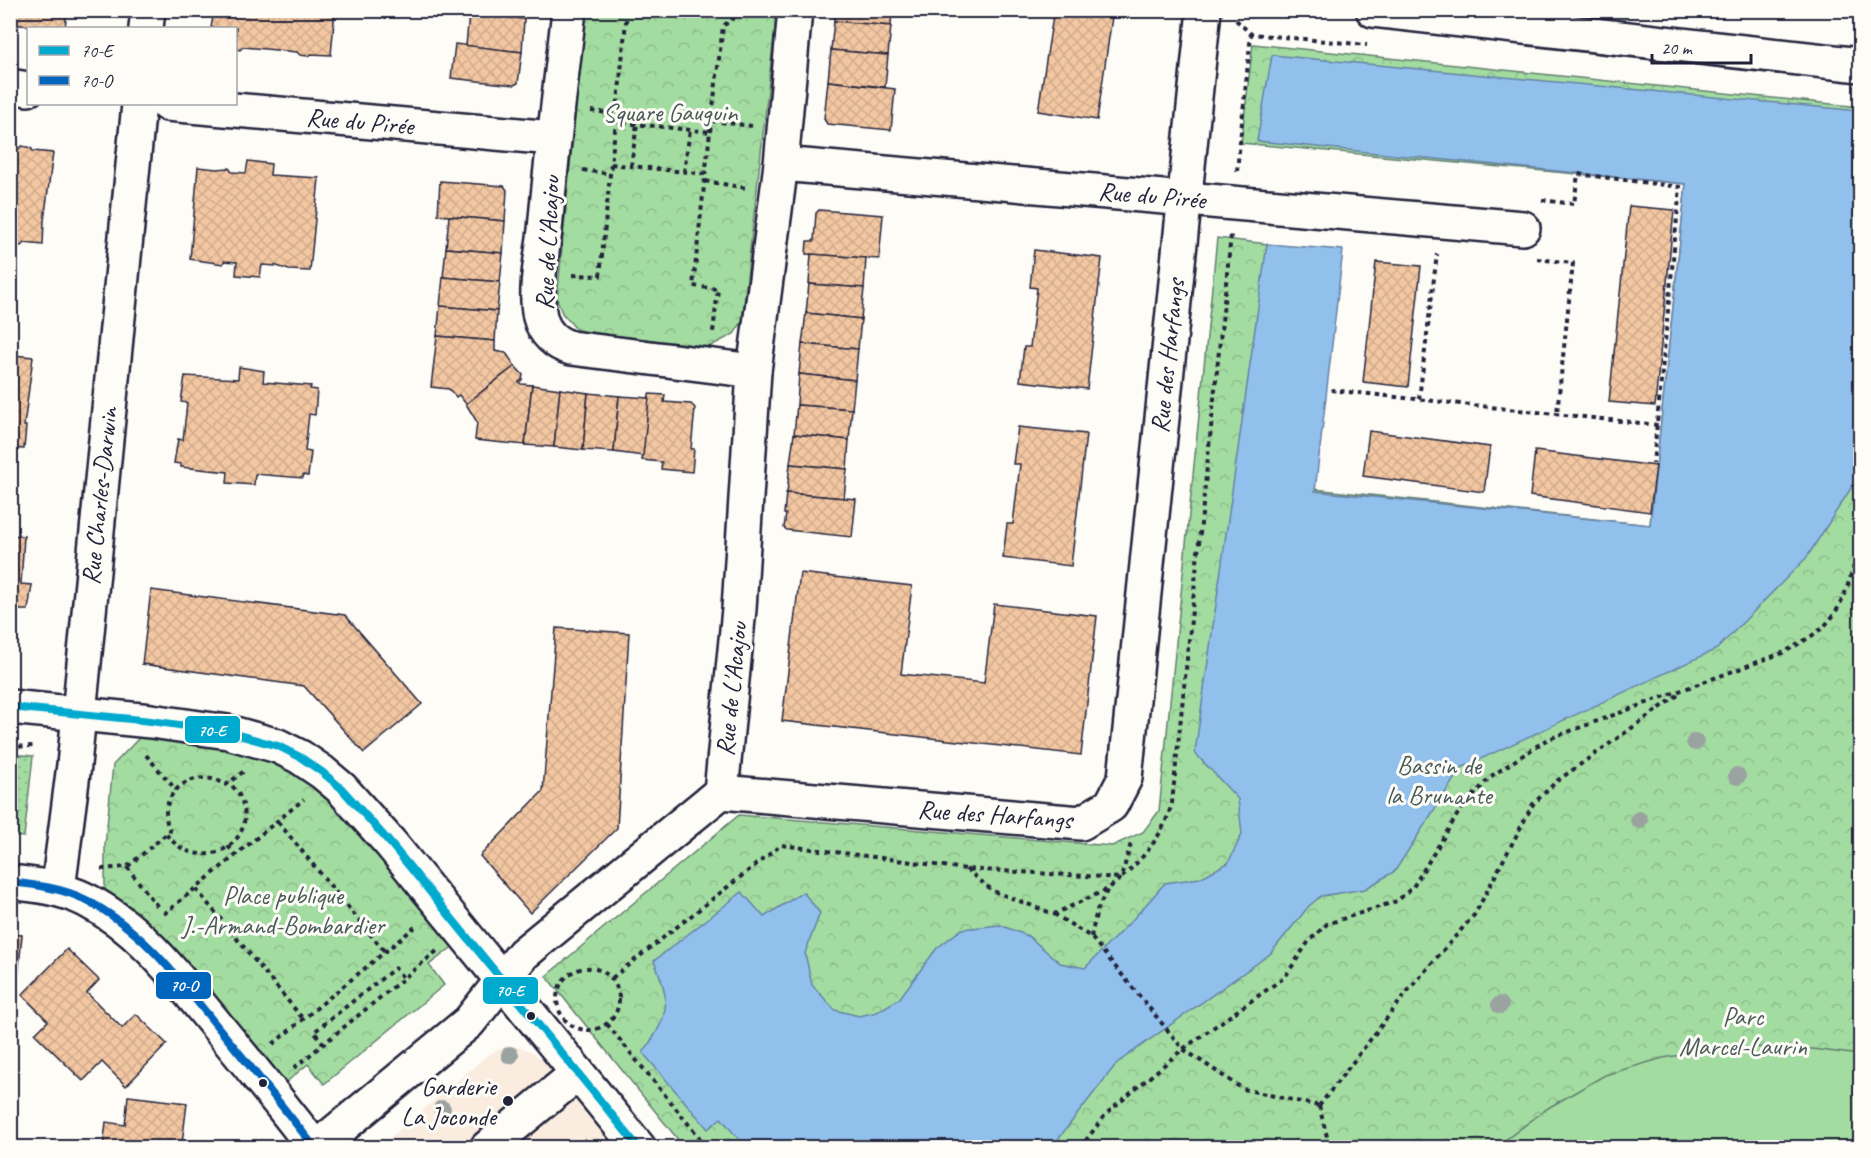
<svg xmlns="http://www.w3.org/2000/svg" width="1871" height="1158" font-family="Caveat,sans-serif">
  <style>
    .built { fill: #faecde }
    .grass { fill: url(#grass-dots); stroke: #627f6e; stroke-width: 1.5 }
    .park { fill: url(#park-crowns); stroke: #627f6e; stroke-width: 1.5 }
    .pitch { fill: #a3dca0; stroke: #627f6e; stroke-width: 1.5 }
    .water { fill: #92c0ec; stroke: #6581a5; stroke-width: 1.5 }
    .building { fill: url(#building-cross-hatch); stroke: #22223b; stroke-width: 1.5 }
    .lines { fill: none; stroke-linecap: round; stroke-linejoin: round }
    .minor-casing { stroke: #22223b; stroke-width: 38 }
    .path { stroke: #22223b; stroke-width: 4; stroke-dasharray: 4.5 4.5; stroke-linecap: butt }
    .minor { stroke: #fdfcf7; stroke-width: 33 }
    .bus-1-casing { stroke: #fdfcf7; stroke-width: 12 }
    .bus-2-casing { stroke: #fdfcf7; stroke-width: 12 }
    .bus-1 { stroke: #00a9ce; stroke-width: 8 }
    .bus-2 { stroke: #0065bd; stroke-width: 8 }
    .tree { fill: #9aa3a0 }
    .bus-dot { fill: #22223b; stroke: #fdfcf7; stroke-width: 2 }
    .labels { text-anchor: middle; stroke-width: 6; stroke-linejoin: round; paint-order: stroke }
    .park-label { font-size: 26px; fill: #495a59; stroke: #fdfcf7 }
    .street-label { font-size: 26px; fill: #22223b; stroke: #fdfcf7 }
    .poi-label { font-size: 26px; fill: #22223b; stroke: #fdfcf7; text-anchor: end }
    .line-badge { stroke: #fdfcf7; stroke-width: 2 }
    .badge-label { font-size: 16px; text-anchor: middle; font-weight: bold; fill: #fff }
  </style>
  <defs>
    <pattern id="grass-dots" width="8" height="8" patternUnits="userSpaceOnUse" patternTransform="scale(1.5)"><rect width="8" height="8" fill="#a3dca0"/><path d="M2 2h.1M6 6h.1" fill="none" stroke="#8cbc8b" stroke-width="1.8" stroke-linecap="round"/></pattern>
    <pattern id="park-crowns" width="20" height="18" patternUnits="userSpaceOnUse" patternTransform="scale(1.5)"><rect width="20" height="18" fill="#a3dca0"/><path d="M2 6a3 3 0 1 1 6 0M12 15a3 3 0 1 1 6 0" fill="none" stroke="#8cbc8b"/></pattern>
    <pattern id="building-cross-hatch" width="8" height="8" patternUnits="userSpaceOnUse" patternTransform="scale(1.5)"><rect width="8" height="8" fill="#f3c7a2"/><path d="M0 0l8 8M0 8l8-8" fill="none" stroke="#d0ab8c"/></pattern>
  </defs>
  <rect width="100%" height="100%" fill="#fdfcf7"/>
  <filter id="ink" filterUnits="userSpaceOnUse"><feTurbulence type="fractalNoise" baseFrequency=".0167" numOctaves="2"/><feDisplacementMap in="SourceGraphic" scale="12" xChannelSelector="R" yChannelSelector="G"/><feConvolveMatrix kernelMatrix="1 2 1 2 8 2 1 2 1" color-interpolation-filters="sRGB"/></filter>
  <g filter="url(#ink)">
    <!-- built -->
    <polygon class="built" points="510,1046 523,1048 534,1053 542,1060 547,1057 621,1148 378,1148 482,1060 496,1050"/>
    <!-- grass -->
    <polygon class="grass" points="10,754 33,756 24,837 11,836"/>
    <!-- park -->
    <g class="park">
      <polygon points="585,11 775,11 776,18 742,322 734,334 709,347 578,331 562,313 557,299"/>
      <polygon points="1253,44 1860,107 1860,1147 684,1147 546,976 739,815 1112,846 1143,832 1159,811 1217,238 1267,244 1314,489 1650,525 1686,184 1241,143"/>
      <polygon points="141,736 181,737 267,757 298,773 338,806 455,945 429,965 444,985 324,1084 308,1064 284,1084 105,895 105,846 113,765"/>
    </g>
    <!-- pitch -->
    <polygon class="pitch" points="1765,1047 1804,1048 1860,1055 1860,1147 1496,1147 1548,1108 1605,1075 1663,1058 1705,1051"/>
    <!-- water -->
    <path class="water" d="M1272 55 1860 111V474L1807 557 1717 649 1461 768 1395 871 1365 889 1321 896 1309 906 1270 954 1117 1063 1052 1147H745L721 1118 708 1129 643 1053C669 1015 672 1004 654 961L742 892 764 917 803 892 820 913 805 953 812 985 835 1010 859 1016 877 1012 899 999 937 948 962 929 1000 925 1028 936 1060 963 1085 968 1136 916 1165 883 1200 878 1228 863 1242 834 1238 799 1195 753 1267 244 1343 250 1315 491 1650 525 1686 184 1257 141Z"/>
    <!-- building -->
    <g class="building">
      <polygon points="10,10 67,10 65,28 33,28 32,26 10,24"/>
      <polygon points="214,10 335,10 331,55 311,54 308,56 300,55 297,52 243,47 240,50 236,49 236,28 211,28"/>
      <polygon points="469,10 525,10 524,19 469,14"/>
      <polygon points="835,10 892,10 891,26 834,21"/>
      <polygon points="1054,10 1113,10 1097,120 1038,111"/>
      <polygon points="469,14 524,19 522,52 466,46"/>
      <polygon points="834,21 891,26 888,55 831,50"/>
      <polygon points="455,44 522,52 518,83 514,85 451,78"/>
      <polygon points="831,50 888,55 885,87 828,81"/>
      <polygon points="828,81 895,89 891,130 827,124 824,119"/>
      <polygon points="22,146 31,148 33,151 53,153 44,221 43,245 24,243 21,246 14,245 10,242 10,149 17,150"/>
      <polygon points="248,161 271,164 270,175 319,178 310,271 289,270 277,266 262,265 260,277 236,275 237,262 224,261 223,264 190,259 198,167 217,169 229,168 232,172 246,173"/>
      <polygon points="440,181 504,186 507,190 505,221 438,215"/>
      <polygon points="1629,206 1674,210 1655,406 1609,402"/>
      <polygon points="819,210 883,215 879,259 806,254 807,241 814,241 816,213"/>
      <polygon points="449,216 505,221 503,253 446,248"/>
      <polygon points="446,248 503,253 500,282 443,277"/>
      <polygon points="1034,250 1102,258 1087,389 1020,381 1024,347 1030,347 1037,288 1030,287"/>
      <polygon points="811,254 866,258 864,288 809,284"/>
      <polygon points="1376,262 1421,266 1408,387 1363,382"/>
      <polygon points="443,277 500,282 497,311 440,306"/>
      <polygon points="809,284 864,288 861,319 806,313"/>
      <polygon points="440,306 497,311 495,341 437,336"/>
      <polygon points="806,313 861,319 858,349 802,344"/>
      <polygon points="437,336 495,341 495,351 506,353 515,366 466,404 459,395 456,397 449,389 431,387"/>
      <polygon points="802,344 858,349 855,380 799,374"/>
      <polygon points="10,352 13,355 33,357 24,426 26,426 24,449 10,448"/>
      <polygon points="515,366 523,375 522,380 519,382 521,384 532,385 525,445 475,440 477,422 466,404"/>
      <polygon points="239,367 264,371 263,382 311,386 310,389 317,390 315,415 309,414 305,451 311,452 308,476 303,475 303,478 255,474 254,485 227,483 228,472 181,467 181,464 174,463 178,439 183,440 187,403 181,402 185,376 238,379"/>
      <polygon points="799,374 855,380 852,409 797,405"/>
      <polygon points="532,385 560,389 554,447 525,445"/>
      <polygon points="560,389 588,393 583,450 554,447"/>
      <polygon points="588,393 619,396 614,452 583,450"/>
      <polygon points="649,394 665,395 664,402 691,404 695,408 691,449 694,449 692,472 661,469 662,462 642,460"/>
      <polygon points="619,396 649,398 643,456 614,452"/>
      <polygon points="797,405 852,409 849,440 794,434"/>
      <polygon points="1018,427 1086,434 1071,566 1003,558 1007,524 1013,524 1020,464 1013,464"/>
      <polygon points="1369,431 1490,447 1484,492 1363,476"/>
      <polygon points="794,434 849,440 847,469 790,464"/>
      <polygon points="1535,451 1656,466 1650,512 1530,496"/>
      <polygon points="790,464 847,469 844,498 787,493"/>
      <polygon points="786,493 856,499 852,537 787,530 784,528 786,514 784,514"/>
      <polygon points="10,535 24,536 21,584 32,585 28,610 17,610 14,624 17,628 17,636 15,638 13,657 10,657"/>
      <polygon points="800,573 912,586 901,674 984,683 994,604 1097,616 1081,755 782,721"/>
      <polygon points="151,590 345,615 422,704 364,753 304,686 142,664"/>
      <polygon points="556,628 629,633 617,828 530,913 480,856 543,791"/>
      <polygon points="10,934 22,935 16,999 10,998"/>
      <polygon points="67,949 99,980 87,993 122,1028 136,1014 167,1044 126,1086 102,1062 83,1081 35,1034 48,1021 22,995"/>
      <polygon points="128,1096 187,1103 182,1144 164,1142 163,1148 103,1148 106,1122 125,1125"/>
    </g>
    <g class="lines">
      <defs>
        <g id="minor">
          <path d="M569 10C561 84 551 157 545 230 542 257 534 290 540 317 544 333 556 344 571 348L754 371"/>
          <polyline points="1373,10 1860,65"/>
          <polyline points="146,28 148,10"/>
          <polyline points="10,86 28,89"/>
          <polyline points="167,104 553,138"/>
          <polyline points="781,164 1523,228"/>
          <polyline points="10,707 151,721 228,732 278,746 300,757 322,772 341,788 391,844 639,1148"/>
          <polyline points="721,792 739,609 754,371 781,164 795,10"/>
          <path d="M10 882C37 885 62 888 86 900 141 928 179 980 217 1026 250 1066 283 1107 315 1148"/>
          <polyline points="58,889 74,765 139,104"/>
          <polyline points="316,1148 469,1022 523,954 721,792 1081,823 1111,805 1125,778 1204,10"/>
          <polyline points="487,1148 578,1073"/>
        </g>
      </defs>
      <!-- minor casing -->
      <use href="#minor" class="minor-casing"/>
      <!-- path -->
      <g class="path">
        <polyline points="1236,20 1251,34 1367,45"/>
        <polyline points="591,111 617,114"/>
        <polyline points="712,121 752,126"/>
        <polyline points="616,122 627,11 620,10"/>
        <polyline points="710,132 723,26 744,10"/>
        <polyline points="631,166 637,124"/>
        <polyline points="583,170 610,174"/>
        <polyline points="1237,171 1251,34"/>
        <polyline points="684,172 690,130"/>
        <polyline points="705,174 611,164 616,122 710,132 693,286 718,289 713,332"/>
        <polyline points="705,181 746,188"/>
        <polyline points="1542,200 1574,204 1578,174 1680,187 1653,464"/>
        <polyline points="1537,259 1573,263 1557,413"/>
        <polyline points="573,275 600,276 611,164"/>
        <polyline points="1331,390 1658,425"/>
        <polyline points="1419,399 1437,254"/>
        <polyline points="10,747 33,746"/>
        <polyline points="146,755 176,790"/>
        <polyline points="278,822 385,952"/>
        <path d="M166 834C201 879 262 841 240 797 238 792 233 787 229 782"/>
        <polyline points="228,846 236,856"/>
        <polyline points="127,867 158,907"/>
        <path d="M101 869 127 867 170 831C153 795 194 764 226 785L244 771"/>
        <polyline points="966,869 993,891 1054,914 1108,889"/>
        <polyline points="196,889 303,1019"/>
        <polyline points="164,914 304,799"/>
        <polyline points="1054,914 1091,937 1183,1049 1243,1089 1319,1106"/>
        <polyline points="1091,937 1097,910 1108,889 1121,878 1132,840"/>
        <circle cx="588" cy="999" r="31"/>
        <path d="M612 978 781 845 966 869 1121 878C1146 855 1163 836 1172 803L1231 235"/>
        <polyline points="607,1024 708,1148"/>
        <polyline points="273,1044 415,927"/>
        <polyline points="324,1044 314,1032 395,968 404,979"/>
        <polyline points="294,1068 437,951"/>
        <polyline points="1319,1106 1411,987 1475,914 1533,804 1557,781 1681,693"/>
        <polyline points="1319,1106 1330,1148"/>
        <polyline points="576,1148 589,1137"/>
        <path d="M1080 1148 1106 1114 1183 1049 1285 977 1309 941 1327 924 1397 901 1413 887 1459 812 1490 777 1546 740 1785 652C1799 643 1817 635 1828 622 1846 602 1852 570 1860 545"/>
      </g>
      <!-- minor -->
      <use href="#minor" class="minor"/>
      <defs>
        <polyline id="bus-1" points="10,707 151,721 228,732 278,746 300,757 322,772 341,788 391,844 639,1148"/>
        <path id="bus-2" d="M10 882C36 885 63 888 86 900 141 928 179 979 217 1026 250 1066 283 1107 315 1148"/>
      </defs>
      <!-- bus-1 casing -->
      <use href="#bus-1" class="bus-1-casing"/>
      <!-- bus-2 casing -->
      <use href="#bus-2" class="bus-2-casing"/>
      <!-- bus-1 -->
      <use href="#bus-1" class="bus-1"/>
      <!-- bus-2 -->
      <use href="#bus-2" class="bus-2"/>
    </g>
    <!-- trees -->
    <g class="tree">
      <circle cx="1695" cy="742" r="9"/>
      <circle cx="1737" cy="776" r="9"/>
      <circle cx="1639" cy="820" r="9"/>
      <circle cx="1500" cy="1005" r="9"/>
      <circle cx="510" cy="1055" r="9"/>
      <circle cx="442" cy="1109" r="9"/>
    </g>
  </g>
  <!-- markers -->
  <g class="bus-dot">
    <circle cx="531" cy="1016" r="5"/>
    <circle cx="263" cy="1083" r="5"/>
    <circle cx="508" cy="1101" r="6"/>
  </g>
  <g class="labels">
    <!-- park labels -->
    <g class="park-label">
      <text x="670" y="121">Square Gauguin</text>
      <text x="1439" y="774">Bassin de<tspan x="1439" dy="30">la Brunante</tspan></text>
      <text x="283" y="904">Place publique<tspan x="283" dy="30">J.-Armand-Bombardier</tspan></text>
      <text x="1743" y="1025">Parc<tspan x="1743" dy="30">Marcel-Laurin</tspan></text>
    </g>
    <!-- street labels -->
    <g class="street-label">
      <text transform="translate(360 121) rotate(5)" y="9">Rue du Pirée</text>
      <text transform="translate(1152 195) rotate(5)" y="9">Rue du Pirée</text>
      <text transform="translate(547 243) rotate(-87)" y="9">Rue de L'Acajou</text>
      <text transform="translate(1167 356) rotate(-84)" y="9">Rue des Harfangs</text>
      <text transform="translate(99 496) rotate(-84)" y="9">Rue Charles-Darwin</text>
      <text transform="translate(731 689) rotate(-84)" y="9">Rue de L'Acajou</text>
      <text transform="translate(995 814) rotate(4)" y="9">Rue des Harfangs</text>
    </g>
    <!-- poi labels -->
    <g class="poi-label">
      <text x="496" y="1095">Garderie<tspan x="496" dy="30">La Joconde</tspan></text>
    </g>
  </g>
  <g class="line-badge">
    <rect x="184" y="715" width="57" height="29" rx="6" fill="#00a9ce"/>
    <rect x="155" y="971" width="57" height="29" rx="6" fill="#0065bd"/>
    <rect x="482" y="976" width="57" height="29" rx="6" fill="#00a9ce"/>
  </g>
  <g class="badge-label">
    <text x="212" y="736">70-E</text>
    <text x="184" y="991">70-O</text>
    <text x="510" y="996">70-E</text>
  </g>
  <!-- margin -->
  <rect width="1871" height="1158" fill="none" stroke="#fdfcf7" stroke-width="36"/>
  <rect x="18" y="18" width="1835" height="1122" fill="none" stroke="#22223b" stroke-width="2" filter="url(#ink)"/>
  <!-- legend -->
  <rect x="27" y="27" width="210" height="78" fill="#fdfcf7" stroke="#a5a5ac" stroke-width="1.5"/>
  <rect x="39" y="46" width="30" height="9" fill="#00a9ce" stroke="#a5a5ac" stroke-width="1.5"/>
  <text x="81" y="57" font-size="18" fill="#22223b">70-E</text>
  <rect x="39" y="76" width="30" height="9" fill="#0065bd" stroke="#a5a5ac" stroke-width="1.5"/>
  <text x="81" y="87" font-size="18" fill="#22223b">70-O</text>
  <!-- scale -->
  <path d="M1652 54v9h99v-9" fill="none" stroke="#22223b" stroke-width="3"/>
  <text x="1661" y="54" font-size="18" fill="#22223b" stroke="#fdfcf7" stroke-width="4.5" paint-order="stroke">20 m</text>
</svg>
